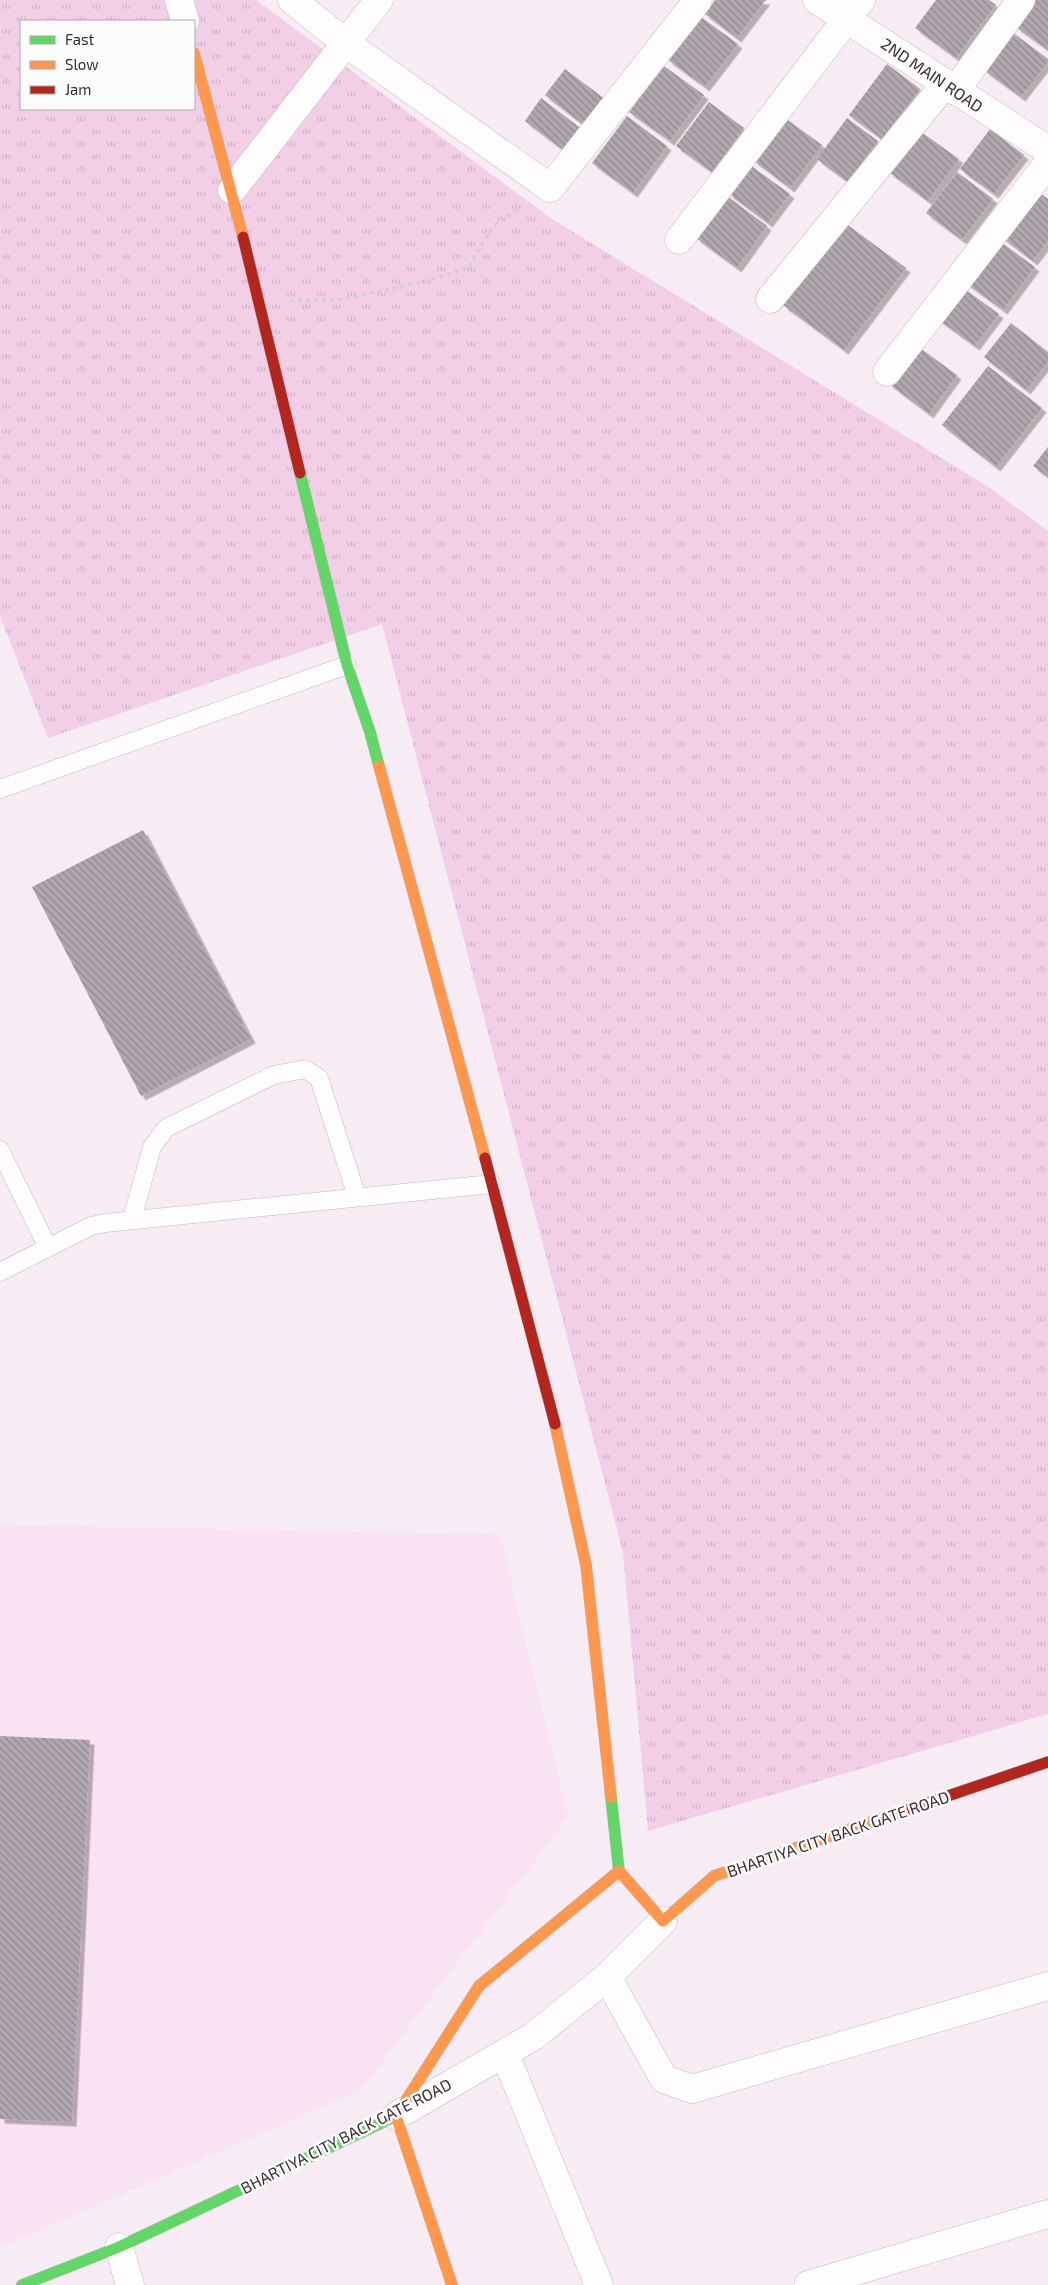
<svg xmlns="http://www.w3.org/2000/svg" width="1048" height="2285" font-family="'Exo 2',sans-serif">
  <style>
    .built { fill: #f9e2f1 }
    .grass { fill: url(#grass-tufts); fill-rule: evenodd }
    .building { fill: url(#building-back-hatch); filter: url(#shadow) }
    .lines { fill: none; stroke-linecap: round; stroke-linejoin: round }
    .lane-casing { stroke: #c4b9c0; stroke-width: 19 }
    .street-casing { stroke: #c4b9c0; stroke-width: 29 }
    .fast-casing { stroke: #c4b9c0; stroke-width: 12 }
    .slow-casing { stroke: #c4b9c0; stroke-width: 12 }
    .jam-casing { stroke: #c4b9c0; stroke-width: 12 }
    .path { stroke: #d3ced0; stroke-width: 3; stroke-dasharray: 4 4; stroke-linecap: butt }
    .lane { stroke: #fefcfd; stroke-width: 18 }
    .street { stroke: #fefcfd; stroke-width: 28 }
    .fast { stroke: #63d668; stroke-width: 11 }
    .slow { stroke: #ff974d; stroke-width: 11 }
    .jam { stroke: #b3261e; stroke-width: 11 }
    .labels { text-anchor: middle; stroke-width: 5; stroke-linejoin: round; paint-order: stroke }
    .street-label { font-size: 16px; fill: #382b33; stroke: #fbfbfb }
  </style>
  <defs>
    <pattern id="grass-tufts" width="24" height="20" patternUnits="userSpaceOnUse" patternTransform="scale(1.25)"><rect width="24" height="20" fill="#f3cfe7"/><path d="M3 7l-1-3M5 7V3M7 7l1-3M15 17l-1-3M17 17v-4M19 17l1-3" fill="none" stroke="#d1b2c7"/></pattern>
    <pattern id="building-back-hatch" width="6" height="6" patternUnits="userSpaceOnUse" patternTransform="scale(1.25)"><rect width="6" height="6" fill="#b1a7ae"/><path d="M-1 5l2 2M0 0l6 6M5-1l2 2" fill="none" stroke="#91888e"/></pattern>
    <filter id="shadow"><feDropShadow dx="4.5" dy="4.5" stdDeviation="0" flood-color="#0004"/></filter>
  </defs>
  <rect width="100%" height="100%" fill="#f7ecf3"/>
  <!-- built -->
  <polygon class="built" points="0,1525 500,1535 568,1817 361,2090 0,2247"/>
  <!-- grass -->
  <path class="grass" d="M0 0H256L552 219 987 486 1048 531V1714L648 1831 623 1553 382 624 48 738 0 616ZM21 21H194V109H21Z"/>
  <!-- building -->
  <g class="building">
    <polygon points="715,0 766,0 737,38 705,14"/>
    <polygon points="936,0 989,0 996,5 956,58 915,28"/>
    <polygon points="1036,0 1048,0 1048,50 1016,27"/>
    <polygon points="701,17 738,44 705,87 668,60"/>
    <polygon points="1012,32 1048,59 1048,62 1021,97 984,70"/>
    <polygon points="887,64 920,89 882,139 849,115"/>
    <polygon points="664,66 704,95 670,141 629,112"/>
    <polygon points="565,69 605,99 585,126 545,95"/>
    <polygon points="541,98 583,130 566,152 525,121"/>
    <polygon points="709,102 744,128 712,172 676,146"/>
    <polygon points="627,116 667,146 633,193 592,163"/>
    <polygon points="785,118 822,145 790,188 753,160"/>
    <polygon points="847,118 878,141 848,182 817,159"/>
    <polygon points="990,129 1024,155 994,194 960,169"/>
    <polygon points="920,131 959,159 928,201 889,172"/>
    <polygon points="750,165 790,194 768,223 728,193"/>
    <polygon points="957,172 993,199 962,240 926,213"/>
    <polygon points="1034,189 1048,199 1048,241 1033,261 999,235"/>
    <polygon points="727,196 767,226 737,268 696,238"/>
    <polygon points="845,223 906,268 844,350 783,305"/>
    <polygon points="994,237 1035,267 1003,310 962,280"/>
    <polygon points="959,285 999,314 975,346 935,317"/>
    <polygon points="1011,323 1048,352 1048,362 1026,390 984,357"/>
    <polygon points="916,345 957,375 929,414 888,383"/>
    <polygon points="988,366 1042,408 996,467 942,425"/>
    <polygon points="1048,447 1048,477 1033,466"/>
    <polygon points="143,830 251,1039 141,1096 32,887"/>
    <polygon points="0,1736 90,1740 72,2122 0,2119"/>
  </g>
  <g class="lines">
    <defs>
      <g id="lane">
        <polyline points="0,789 347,665"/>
        <polyline points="0,1150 48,1248"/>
        <polyline points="132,1219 152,1147 166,1128 274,1075 305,1069 319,1078 357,1197"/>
        <polyline points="0,1272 91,1226 105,1223 492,1184"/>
      </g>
      <g id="street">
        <polyline points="179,0 185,21"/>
        <polyline points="292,0 347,44 550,188 698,0"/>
        <polyline points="817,0 1048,150"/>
        <polyline points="955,91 1021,0"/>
        <polyline points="232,190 379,0"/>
        <polyline points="679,240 861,0"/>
        <polyline points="770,299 945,84"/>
        <polyline points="887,372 1048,163"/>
        <polyline points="607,1977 664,2079 692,2089 1048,1986"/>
        <polyline points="505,2054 599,2285"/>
        <polyline points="396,2116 534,2036 607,1977 663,1921"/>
        <polyline points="119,2247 130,2285"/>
        <polyline points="808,2285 1048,2214"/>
      </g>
      <g id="fast">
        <polyline points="300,473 347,665 370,732 379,766"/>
        <polyline points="611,1797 619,1871"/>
        <polyline points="22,2285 119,2247 396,2116"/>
      </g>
      <g id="slow">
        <polyline points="194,53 243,237"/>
        <polyline points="379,766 485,1158"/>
        <polyline points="555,1424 586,1565 611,1797"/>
        <polyline points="619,1871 663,1921 714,1876 880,1819"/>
        <polyline points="396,2116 479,1986 619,1871"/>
        <polyline points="396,2116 452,2285"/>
      </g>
      <g id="jam">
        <polyline points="243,237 300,473"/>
        <polyline points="485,1158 555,1424"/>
        <polyline points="880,1819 1048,1762"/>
      </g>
    </defs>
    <!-- lane casing -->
    <use href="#lane" class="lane-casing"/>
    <!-- street casing -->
    <use href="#street" class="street-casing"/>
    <!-- fast casing -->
    <use href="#fast" class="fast-casing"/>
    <!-- slow casing -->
    <use href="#slow" class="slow-casing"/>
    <!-- jam casing -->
    <use href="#jam" class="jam-casing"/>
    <!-- path -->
    <polyline class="path" points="290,301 337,300 427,281 469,267 493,226 522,206"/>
    <!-- lane -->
    <use href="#lane" class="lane"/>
    <!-- street -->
    <use href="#street" class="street"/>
    <!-- fast -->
    <use href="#fast" class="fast"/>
    <!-- slow -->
    <use href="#slow" class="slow"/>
    <!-- jam -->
    <use href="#jam" class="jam"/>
  </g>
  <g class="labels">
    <!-- street labels -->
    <g class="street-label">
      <text transform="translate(932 75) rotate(34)" y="6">2ND MAIN ROAD</text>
      <text transform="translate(838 1834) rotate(-19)" y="6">BHARTIYA CITY BACK GATE ROAD</text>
      <text transform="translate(346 2136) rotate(-27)" y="6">BHARTIYA CITY BACK GATE ROAD</text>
    </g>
  </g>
  <!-- legend -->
  <rect x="20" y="20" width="175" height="90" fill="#fbfbfb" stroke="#ada8ab"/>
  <rect x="30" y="36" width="25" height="8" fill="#63d668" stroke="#ada8ab"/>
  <text x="65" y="45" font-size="15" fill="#382b33">Fast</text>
  <rect x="30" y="61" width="25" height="8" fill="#ff974d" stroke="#ada8ab"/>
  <text x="65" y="70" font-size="15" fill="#382b33">Slow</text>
  <rect x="30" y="86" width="25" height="8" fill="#b3261e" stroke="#ada8ab"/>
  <text x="65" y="95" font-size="15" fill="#382b33">Jam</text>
</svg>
